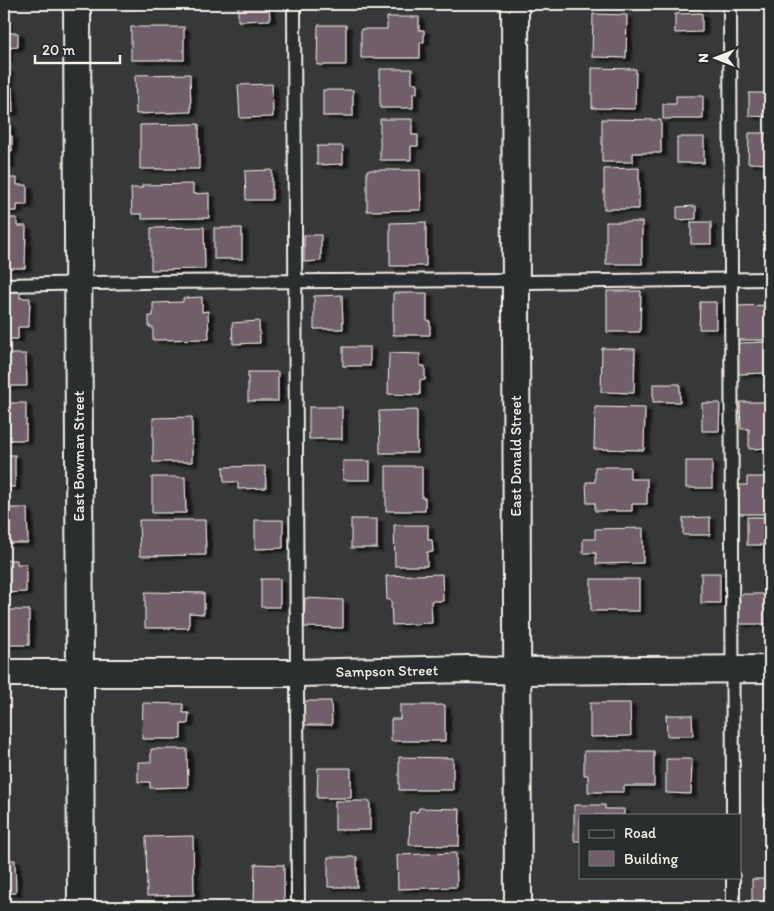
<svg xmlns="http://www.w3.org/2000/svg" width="774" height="911" font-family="Itim,sans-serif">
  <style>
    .building { fill: #6f5f6a; stroke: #f4f1e8; filter: url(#shadow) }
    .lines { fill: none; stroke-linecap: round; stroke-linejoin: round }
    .service-casing { stroke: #f4f1e8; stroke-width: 16 }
    .minor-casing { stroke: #f4f1e8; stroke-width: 30 }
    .service { stroke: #2a2d2e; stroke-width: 12 }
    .minor { stroke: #2a2d2e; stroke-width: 26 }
    .labels { text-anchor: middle; stroke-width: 4; stroke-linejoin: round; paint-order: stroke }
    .street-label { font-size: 15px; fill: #f4f1e8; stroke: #2a2d2e }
  </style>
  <defs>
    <filter id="shadow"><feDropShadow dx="5.5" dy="3" stdDeviation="1" flood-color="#0009"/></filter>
  </defs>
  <rect width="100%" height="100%" fill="#38373a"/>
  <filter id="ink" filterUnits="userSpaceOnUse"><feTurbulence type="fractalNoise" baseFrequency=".02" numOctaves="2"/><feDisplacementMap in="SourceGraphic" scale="10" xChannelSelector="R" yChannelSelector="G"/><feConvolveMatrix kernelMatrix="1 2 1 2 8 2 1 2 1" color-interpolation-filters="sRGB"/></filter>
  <g filter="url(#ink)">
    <!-- building -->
    <g class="building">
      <polygon points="130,4 189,4 190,7 130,8"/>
      <polygon points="238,4 269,4 270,20 238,21"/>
      <rect x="385" y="4" width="42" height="3"/>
      <polygon points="592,4 653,4 653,6 592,5"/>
      <polygon points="676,4 702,4 702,9 676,10"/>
      <polygon points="702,13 702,32 675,33 675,14"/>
      <polygon points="593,14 627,15 626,58 592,57"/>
      <polygon points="387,17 419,17 419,30 424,30 424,42 420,42 420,58 361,58 361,29 387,29"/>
      <polygon points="4,20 6,20 7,33 18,33 18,47 7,48 7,60 4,60"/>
      <polygon points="318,25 346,25 346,65 317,65"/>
      <rect x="131" y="27" width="53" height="33"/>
      <polygon points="592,68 636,69 635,109 592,108"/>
      <polygon points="380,69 412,69 412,83 417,83 417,93 413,93 413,108 380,108"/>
      <polygon points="4,70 8,70 8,87 12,87 13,112 4,112"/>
      <polygon points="190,74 191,112 136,114 135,75"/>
      <polygon points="272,84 273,117 240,118 238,85"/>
      <rect x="323" y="90" width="30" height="26"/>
      <polygon points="749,93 770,93 770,117 749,116"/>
      <polygon points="676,96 703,96 703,119 663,119 663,104 676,104"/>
      <polygon points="380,119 412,119 412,135 418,135 418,146 411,146 411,160 380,160"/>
      <polygon points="602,119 661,120 661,153 633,153 633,162 602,162"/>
      <polygon points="4,123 9,123 9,136 12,136 12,151 9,151 9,165 4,165"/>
      <polygon points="199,124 199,169 140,169 140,125"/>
      <polygon points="749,133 770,133 770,164 748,163"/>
      <rect x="677" y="137" width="27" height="26"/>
      <polygon points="317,146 343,146 343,164 317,165"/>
      <polygon points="639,168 639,209 604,209 604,169"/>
      <polygon points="272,170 272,200 246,200 245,171"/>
      <polygon points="367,170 420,170 421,210 367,211"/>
      <polygon points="4,178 17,178 17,185 27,185 27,205 17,205 17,211 4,211"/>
      <polygon points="193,184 193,194 209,193 209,218 142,219 142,214 132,214 131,188 142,188 142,185"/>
      <polygon points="696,206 696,219 677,220 677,207"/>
      <polygon points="4,218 17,218 17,226 26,226 25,268 4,268"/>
      <polygon points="426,222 426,266 390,266 390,223"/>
      <rect x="606" y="222" width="36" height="42"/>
      <rect x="691" y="222" width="20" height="22"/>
      <polygon points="204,227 205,269 151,270 151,228"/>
      <rect x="214" y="228" width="28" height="31"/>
      <polygon points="304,235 321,235 321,261 304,262"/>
      <polygon points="607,291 641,291 640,332 607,332"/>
      <polygon points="4,292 20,292 20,298 30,298 29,327 18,327 18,339 4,339"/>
      <polygon points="393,293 427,293 427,321 430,321 430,335 393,335"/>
      <polygon points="342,295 343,329 314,329 314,296"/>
      <polygon points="202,297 202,312 208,311 209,339 153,340 153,327 149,327 149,316 153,316 153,303 183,302 183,298"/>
      <polygon points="700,302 716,302 716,329 699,329"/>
      <polygon points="770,305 770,340 737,340 737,306"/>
      <polygon points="259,321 260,343 233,344 232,323"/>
      <polygon points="770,342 770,373 738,374 737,343"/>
      <rect x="343" y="347" width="27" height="19"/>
      <polygon points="602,348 635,349 634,393 601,392"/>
      <polygon points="389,353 420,354 420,366 425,366 425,380 420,380 420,395 388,394"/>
      <polygon points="4,354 26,354 27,386 4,386"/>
      <rect x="248" y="372" width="30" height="29"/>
      <rect x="653" y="384" width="27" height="18"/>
      <polygon points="740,402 770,402 770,448 749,449 749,429 741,429"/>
      <rect x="4" y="403" width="22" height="37"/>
      <polygon points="702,403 720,403 719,431 702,431"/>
      <rect x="309" y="407" width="33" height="32"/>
      <polygon points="595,407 645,408 644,450 594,449"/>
      <polygon points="417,410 417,453 380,453 379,411"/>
      <polygon points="192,417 192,462 153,462 153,418"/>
      <rect x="4" y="455" width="11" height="32"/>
      <rect x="343" y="461" width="27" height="19"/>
      <rect x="686" y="461" width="26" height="27"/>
      <polygon points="265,466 266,488 238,489 238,482 224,482 223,467"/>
      <polygon points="386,466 422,466 422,498 425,498 425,511 386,511"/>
      <polygon points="595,467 630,467 630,479 647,479 647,504 632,504 632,511 595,511 595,503 587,503 586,482 595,482"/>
      <polygon points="152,477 185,477 186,513 152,513"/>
      <polygon points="747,477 770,477 770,514 739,514 739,485 747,485"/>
      <polygon points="4,508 27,508 28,543 4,543"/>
      <polygon points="710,517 710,535 683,535 683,518"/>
      <rect x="747" y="517" width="23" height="28"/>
      <rect x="351" y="519" width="26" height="29"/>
      <polygon points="139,520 205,520 206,555 140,556"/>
      <polygon points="255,520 283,520 283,548 255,549"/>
      <polygon points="394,525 428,525 428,540 432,540 433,552 427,552 427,566 395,566"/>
      <polygon points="643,528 643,563 596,564 596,553 583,553 583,539 595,539 595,529"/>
      <polygon points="4,560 17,560 17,564 26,564 26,592 4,593"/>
      <rect x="701" y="573" width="19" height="30"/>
      <polygon points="442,574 443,601 431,601 432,623 392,625 391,600 387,600 386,576"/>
      <rect x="261" y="579" width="19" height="28"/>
      <rect x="591" y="579" width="48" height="32"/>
      <polygon points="145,592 204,593 204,614 189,613 189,628 145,628"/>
      <rect x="739" y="594" width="31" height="30"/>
      <polygon points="305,598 343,600 343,628 304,627"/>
      <rect x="4" y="610" width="25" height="35"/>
      <polygon points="304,701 331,701 332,725 304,725"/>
      <polygon points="143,703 183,704 183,713 189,713 188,724 181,724 181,739 142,739"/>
      <polygon points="590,703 630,703 631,736 590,737"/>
      <polygon points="400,705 445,705 445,741 391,741 391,719 400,719"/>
      <polygon points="666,715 692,715 693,736 667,736"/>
      <polygon points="151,749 187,749 188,787 150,788 150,782 138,782 138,762 151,762"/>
      <polygon points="584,751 654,751 654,786 624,786 624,792 588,792 588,775 584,775"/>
      <polygon points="399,757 453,758 453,790 399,790"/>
      <polygon points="666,759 692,759 691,794 666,793"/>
      <polygon points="318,768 351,768 351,798 317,798"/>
      <rect x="335" y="801" width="35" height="29"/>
      <polygon points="765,804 770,804 770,836 764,836"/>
      <polygon points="574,805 605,805 605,809 624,809 624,815 580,815 580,841 574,841"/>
      <polygon points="419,808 460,809 459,846 409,845 410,812 418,812"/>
      <polygon points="193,836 194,895 147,896 146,837"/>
      <polygon points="456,853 457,887 398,889 397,855"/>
      <rect x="328" y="857" width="29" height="30"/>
      <polygon points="4,860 15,860 16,893 4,893"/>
      <polygon points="255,864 284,865 284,902 254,902"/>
      <rect x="752" y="879" width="18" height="23"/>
      <polygon points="193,903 193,907 141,907 141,905"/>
      <rect x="570" y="904" width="62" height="3"/>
      <polygon points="456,905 456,907 397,907"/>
    </g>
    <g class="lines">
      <defs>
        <g id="service">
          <polyline points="294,4 298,907"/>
          <polyline points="730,4 733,815"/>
          <polyline points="4,285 144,282 504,280 526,282 770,279"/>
          <polyline points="733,907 733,877"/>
        </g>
        <g id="minor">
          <polyline points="77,4 81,907"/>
          <polyline points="515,4 518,907"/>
          <polyline points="4,673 297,673 468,669 518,671 770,669"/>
        </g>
      </defs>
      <!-- service casing -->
      <use href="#service" class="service-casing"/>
      <!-- minor casing -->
      <use href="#minor" class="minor-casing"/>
      <!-- service -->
      <use href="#service" class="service"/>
      <!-- minor -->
      <use href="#minor" class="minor"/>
    </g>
  </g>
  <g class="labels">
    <!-- street labels -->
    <g class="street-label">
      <text transform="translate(79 456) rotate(-90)" y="5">East Bowman Street</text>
      <text transform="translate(516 456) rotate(-90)" y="5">East Donald Street</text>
      <text transform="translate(387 671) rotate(-1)" y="5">Sampson Street</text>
    </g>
  </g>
  <!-- margin -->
  <rect width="774" height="911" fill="none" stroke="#2a2d2e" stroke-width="20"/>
  <rect x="10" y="10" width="754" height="891" fill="none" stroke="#f4f1e8" stroke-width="2" filter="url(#ink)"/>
  <!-- legend -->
  <rect x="579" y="814" width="162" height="65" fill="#2a2d2e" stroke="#7b7b78"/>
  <rect x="589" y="830" width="25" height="8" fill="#2a2d2e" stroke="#7b7b78"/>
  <text x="624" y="838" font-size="15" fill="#f4f1e8">Road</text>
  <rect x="589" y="851" width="25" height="15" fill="#6f5f6a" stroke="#7b7b78"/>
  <text x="624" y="864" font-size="15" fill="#f4f1e8">Building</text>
  <!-- north arrow -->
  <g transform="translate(716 58) rotate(270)" stroke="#2a2d2e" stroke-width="4" paint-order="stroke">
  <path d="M0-4L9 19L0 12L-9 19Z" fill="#f4f1e8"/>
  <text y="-8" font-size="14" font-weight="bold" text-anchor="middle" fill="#f4f1e8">N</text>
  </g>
  <!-- scale -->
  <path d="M35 55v8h85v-8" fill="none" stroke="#f4f1e8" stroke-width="2.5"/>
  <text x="42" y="55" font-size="15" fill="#f4f1e8" stroke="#2a2d2e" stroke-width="4" paint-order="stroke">20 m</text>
</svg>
